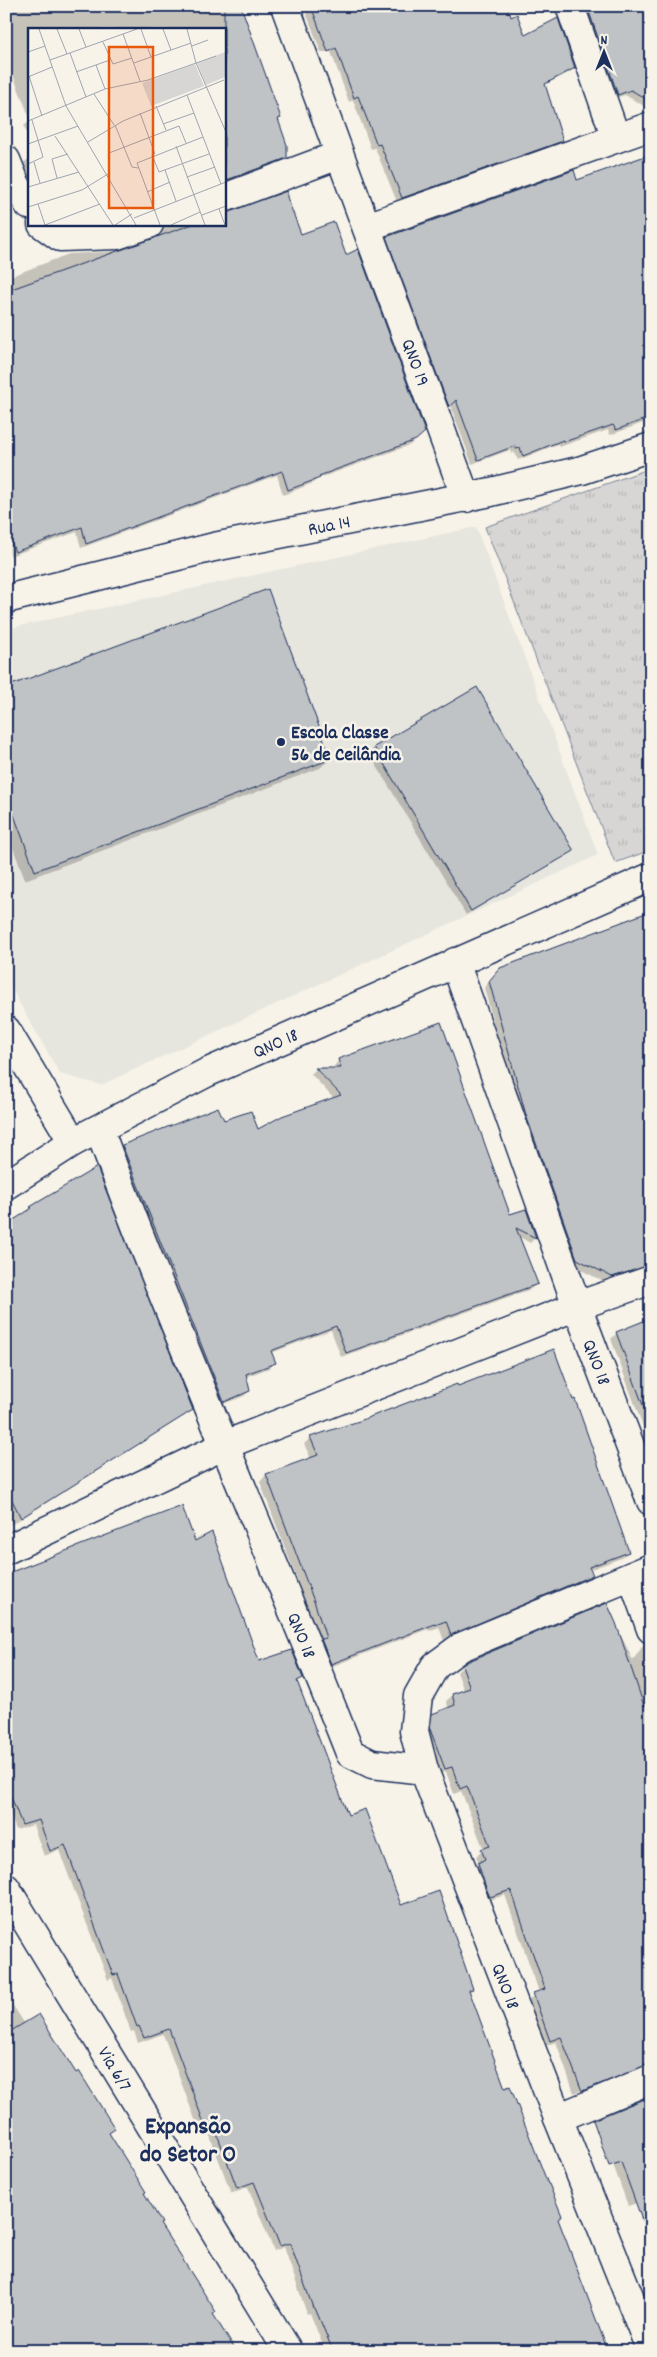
<svg xmlns="http://www.w3.org/2000/svg" width="657" height="2357" font-family="Dekko,sans-serif">
  <style>
    .built { fill: #e6e5de }
    .grass { fill: url(#grass-tufts); stroke: #798299 }
    .shadow { fill: #0003 }
    .building { fill: #c0c3c5; stroke: #1b2f5e }
    .lines { fill: none; stroke-linecap: round; stroke-linejoin: round }
    .minor-casing { stroke: #1b2f5e; stroke-width: 31 }
    .tertiary-casing { stroke: #1b2f5e; stroke-width: 31 }
    .minor { stroke: #f7f3e8; stroke-width: 28 }
    .tertiary { stroke: #f7f3e8; stroke-width: 28 }
    .poi-dot { fill: #1b2f5e; stroke: #f7f3e8; stroke-width: 2 }
    .labels { text-anchor: middle; stroke-width: 5; stroke-linejoin: round; paint-order: stroke }
    .street-label { font-size: 19px; fill: #1b2f5e; stroke: #f7f3e8 }
    .poi-label { font-size: 19px; font-weight: bold; fill: #1b2f5e; stroke: #f7f3e8; text-anchor: start }
    .district-label { font-size: 24px; font-weight: bold; fill: #1b2f5e; stroke: #f7f3e8 }
    .inset-road { fill: none; stroke: #9fa5b1; stroke-width: 1 }
    .view { fill: #e8590c; fill-opacity: 0.15; stroke: #e8590c; stroke-width: 2.5 }
    .inset-edge { fill: none; stroke: #1b2f5e; stroke-width: 2.5 }
  </style>
  <defs>
    <pattern id="grass-tufts" width="24" height="20" patternUnits="userSpaceOnUse" patternTransform="scale(1.25)"><rect width="24" height="20" fill="#d7d6d4"/><path d="M3 7l-1-3M5 7V3M7 7l1-3M15 17l-1-3M17 17v-4M19 17l1-3" fill="none" stroke="#b8b8b8"/></pattern>
  </defs>
  <rect width="100%" height="100%" fill="#f7f3e8"/>
  <filter id="ink" filterUnits="userSpaceOnUse"><feTurbulence type="fractalNoise" baseFrequency=".02" numOctaves="2"/><feDisplacementMap in="SourceGraphic" scale="10" xChannelSelector="R" yChannelSelector="G"/><feConvolveMatrix kernelMatrix="1 2 1 2 8 2 1 2 1" color-interpolation-filters="sRGB"/></filter>
  <g filter="url(#ink)">
    <!-- built -->
    <polygon class="built" points="476,527 598,855 101,1085 60,1074 6,979 6,629"/>
    <!-- grass -->
    <polygon class="grass" points="651,468 651,850 615,863 485,527"/>
    <!-- shadow -->
    <g class="shadow">
      <polygon points="6,6 238,6 277,120 286,157 280,163 224,184 224,29 29,29 29,116 6,57"/>
      <polygon points="301,6 506,6 511,18 524,36 574,68 568,73 544,85 562,140 556,146 397,202 375,148 371,149 353,100 349,102 331,52 321,52 304,7 302,8"/>
      <polygon points="580,6 651,6 651,110 625,95 612,99"/>
      <polygon points="29,122 29,139 24,126"/>
      <polygon points="651,154 651,420 610,435 608,430 559,447 558,444 518,460 514,452 511,454 510,450 472,464 450,404 444,410 382,243 387,238 576,181"/>
      <polygon points="29,159 29,189 18,166"/>
      <polygon points="229,214 300,236 415,440 410,445 317,479 313,483 283,495 277,475 81,548 77,532 10,556 9,552 6,553 6,278 69,254 122,251 157,238 160,233 159,224 224,224 224,215"/>
      <polygon points="6,688 330,759 320,768 25,880 6,829"/>
      <polygon points="476,688 572,851 466,915 369,753 374,748"/>
      <polygon points="651,912 651,1271 605,1282 571,1265 520,1121 484,988 494,975"/>
      <polygon points="339,1060 509,1215 525,1210 535,1238 530,1243 518,1236 536,1284 531,1289 341,1357 331,1330 271,1353 274,1363 269,1368 245,1377 249,1391 244,1396 218,1406 117,1151 122,1146 224,1122 257,1130 334,1099 311,1074 315,1070 335,1070 334,1066"/>
      <polygon points="96,1168 192,1410 6,1528 6,1226 31,1208"/>
      <polygon points="650,1298 651,1298 651,1307 645,1303"/>
      <polygon points="651,1320 651,1433 646,1435 611,1339 617,1333"/>
      <polygon points="310,1438 628,1552 621,1558 589,1570 591,1575 585,1581 444,1641 439,1627 429,1631 428,1629 325,1669 320,1643 309,1611 260,1482 266,1475 311,1459 304,1444"/>
      <polygon points="194,1543 259,1662 302,1678 297,1683 347,1817 400,1907 471,1989 468,1992 505,2090 607,2351 325,2351 310,2313 307,2314 284,2247 274,2251 248,2187 231,2193 207,2128 199,2130 163,2034 138,2043 134,2031 131,2032 112,1978 108,1980 59,1850 44,1856 33,1825 16,1830 6,1803 6,1575"/>
      <polygon points="606,1605 633,1660 644,1644 651,1644 651,2065 574,2093 556,2042 544,2046 528,2000 539,1992 505,1895 484,1902 472,1870 479,1863 476,1856 484,1850 461,1791 454,1794 446,1772 439,1774 425,1736 426,1721 432,1715 449,1709 446,1701 452,1696 464,1691 457,1672 463,1666"/>
      <polygon points="6,1995 25,2024 108,2134 211,2314 6,2351"/>
      <polygon points="651,2124 651,2198 628,2206 606,2145"/>
    </g>
    <!-- building -->
    <g class="building">
      <polygon points="224,6 241,6 281,118 278,119 287,145 287,158 224,181"/>
      <polygon points="311,6 508,6 511,17 517,14 525,35 558,18 575,68 545,84 563,141 402,198 380,144 377,145 358,96 354,98 336,48 328,52"/>
      <polygon points="587,6 651,6 651,102 631,90 618,95"/>
      <polygon points="651,154 651,417 616,430 613,425 564,442 563,440 523,456 520,448 516,449 515,446 478,460 456,400 449,407 386,237 574,170 577,180"/>
      <polygon points="287,191 287,197 301,234 334,222 346,255 358,249 425,432 416,440 319,476 320,478 288,490 282,471 86,544 82,527 15,552 6,529 6,291 193,224 224,224 224,213"/>
      <polygon points="268,589 331,759 35,871 6,794 6,687"/>
      <polygon points="477,687 574,851 471,911 374,747"/>
      <polygon points="651,911 651,1265 612,1277 577,1259 526,1115 489,981 500,968"/>
      <polygon points="441,1022 510,1214 526,1209 536,1238 516,1228 538,1284 346,1353 336,1326 271,1351 276,1363 246,1374 250,1391 224,1402 122,1145 218,1107 224,1120 251,1111 258,1129 282,1116 341,1095 315,1068 341,1068 338,1059"/>
      <polygon points="97,1167 193,1410 21,1518 6,1488 6,1225 32,1208 30,1207"/>
      <polygon points="651,1318 651,1416 647,1416 616,1332"/>
      <polygon points="554,1349 573,1400 575,1399 629,1552 589,1567 593,1575 451,1635 446,1621 435,1625 435,1624 331,1664 321,1639 326,1638 315,1604 266,1474 318,1455 310,1437 359,1421 457,1384 458,1386"/>
      <polygon points="182,1506 195,1541 212,1532 259,1661 292,1650 303,1678 297,1681 348,1815 365,1809 401,1905 439,1891 473,1989 469,1990 505,2088 510,2086 548,2184 549,2184 562,2216 558,2219 608,2351 333,2351 315,2308 313,2308 290,2243 280,2246 254,2182 237,2188 213,2123 205,2126 169,2029 144,2038 139,2026 137,2027 118,1974 113,1975 65,1845 50,1851 39,1820 22,1825 6,1784 6,1574"/>
      <polygon points="607,1603 616,1623 644,1706 651,1703 651,2064 582,2091 561,2037 550,2041 533,1993 545,1989 511,1890 490,1897 486,1888 478,1863 485,1859 481,1849 490,1846 467,1786 460,1789 452,1767 445,1769 430,1729 432,1714 455,1705 452,1694 470,1688 462,1665 469,1661"/>
      <polygon points="39,2014 76,2073 79,2071 115,2129 109,2133 146,2192 144,2193 162,2223 160,2224 216,2312 213,2314 236,2351 6,2351 6,2034"/>
      <polygon points="651,2096 651,2234 647,2234 621,2162 609,2166 593,2120"/>
    </g>
    <g class="lines">
      <defs>
        <g id="minor">
          <polyline points="285,6 466,498"/>
          <polyline points="570,6 616,138"/>
          <polyline points="6,160 16,185 29,205"/>
          <polyline points="224,198 339,155"/>
          <polyline points="42,224 60,237 117,235 149,224"/>
          <polyline points="367,227 651,126"/>
          <polyline points="6,599 214,547 491,492 582,470 651,447"/>
          <polyline points="455,962 577,1306 651,1501"/>
          <polyline points="6,1030 73,1142"/>
          <path d="M99 1129C177 1339 268 1545 350 1753L372 1764 424 1770"/>
          <polyline points="6,1185 73,1142 206,1073 651,877"/>
          <polyline points="6,1550 225,1445 577,1306 651,1280"/>
          <polyline points="632,1576 651,1629"/>
          <polyline points="558,2118 651,2079"/>
          <polyline points="651,2351 558,2118 424,1770 414,1731 418,1696 435,1666 461,1647 651,1568"/>
        </g>
        <polyline id="tertiary" points="6,1888 288,2351"/>
      </defs>
      <!-- minor casing -->
      <use href="#minor" class="minor-casing"/>
      <!-- tertiary casing -->
      <use href="#tertiary" class="tertiary-casing"/>
      <!-- minor -->
      <use href="#minor" class="minor"/>
      <!-- tertiary -->
      <use href="#tertiary" class="tertiary"/>
    </g>
  </g>
  <!-- markers -->
  <circle class="poi-dot" cx="281" cy="742" r="5"/>
  <g class="labels">
    <!-- street labels -->
    <g class="street-label">
      <text transform="translate(417 362) rotate(70)" y="7">QNO 19</text>
      <text transform="translate(329 524) rotate(-11)" y="7">Rua 14</text>
      <text transform="translate(275 1042) rotate(-24)" y="7">QNO 18</text>
      <text transform="translate(598 1362) rotate(69)" y="7">QNO 18</text>
      <text transform="translate(303 1635) rotate(68)" y="7">QNO 18</text>
      <text transform="translate(507 1986) rotate(69)" y="7">QNO 18</text>
      <text transform="translate(116 2068) rotate(59)" y="7">Via 6/7</text>
    </g>
    <!-- poi labels -->
    <g class="poi-label">
      <text x="291" y="738">Escola Classe<tspan x="291" dy="22">56 de Ceilândia</tspan></text>
    </g>
    <!-- district labels -->
    <g class="district-label">
      <text x="188" y="2133">Expansão<tspan x="188" dy="28">do Setor O</tspan></text>
    </g>
  </g>
  <!-- overview -->
  <g transform="translate(28 28)">
    <rect width="198" height="198" fill="#f7f3e8"/>
    <path d="M197 24V49L178 57 169 35ZM167 36 176 58 123 78 114 55Z" fill="#d7d6d4"/>
    <path class="inset-road" d="M11 1 38 78 108 197M29 1 39 26M51 1 58 19M113 1 123 29M135 1 143 22M159 1 168 35 198 104M95 6 112 53M75 14 85 36 104 30M164 18 180 12M0 24 17 18M42 25 58 69M22 32 109 1M106 35 163 15M68 37 77 61M48 44 82 32M1 48 14 88M0 49 24 39M66 66 86 97M159 67 193 156M128 78 138 102M112 85 127 126M0 93 77 61 120 52 188 28M135 96 166 85M87 97 104 139 110 140M27 108 85 197M60 114 95 93 196 52M0 116 50 98M148 118 177 197M81 125 151 98 158 115M124 127 131 144 181 126M6 134 12 155M0 136 15 129 4 92M137 142 148 173M159 149 187 139M29 150 24 131 40 126M0 159 51 144M119 164 142 154M10 176 17 197M0 179 54 162 80 146M191 181 197 197M174 187 198 178M106 190 198 154M17 197 72 176M87 197 104 186M132 197 109 135 175 109M143 197 172 184"/>
    <path class="view" d="M81 19H125V180H81Z"/>
    <rect width="198" height="198" class="inset-edge"/>
  </g>
  <!-- margin -->
  <rect width="657" height="2357" fill="none" stroke="#f7f3e8" stroke-width="25"/>
  <rect x="12" y="12" width="632" height="2332" fill="none" stroke="#1b2f5e" stroke-width="2" filter="url(#ink)"/>
  <!-- north arrow -->
  <g transform="translate(604 52)" stroke="#f7f3e8" stroke-width="4" paint-order="stroke">
  <path d="M0-4L9 19L0 12L-9 19Z" fill="#1b2f5e"/>
  <text y="-8" font-size="14" font-weight="bold" text-anchor="middle" fill="#1b2f5e">N</text>
  </g>
</svg>
